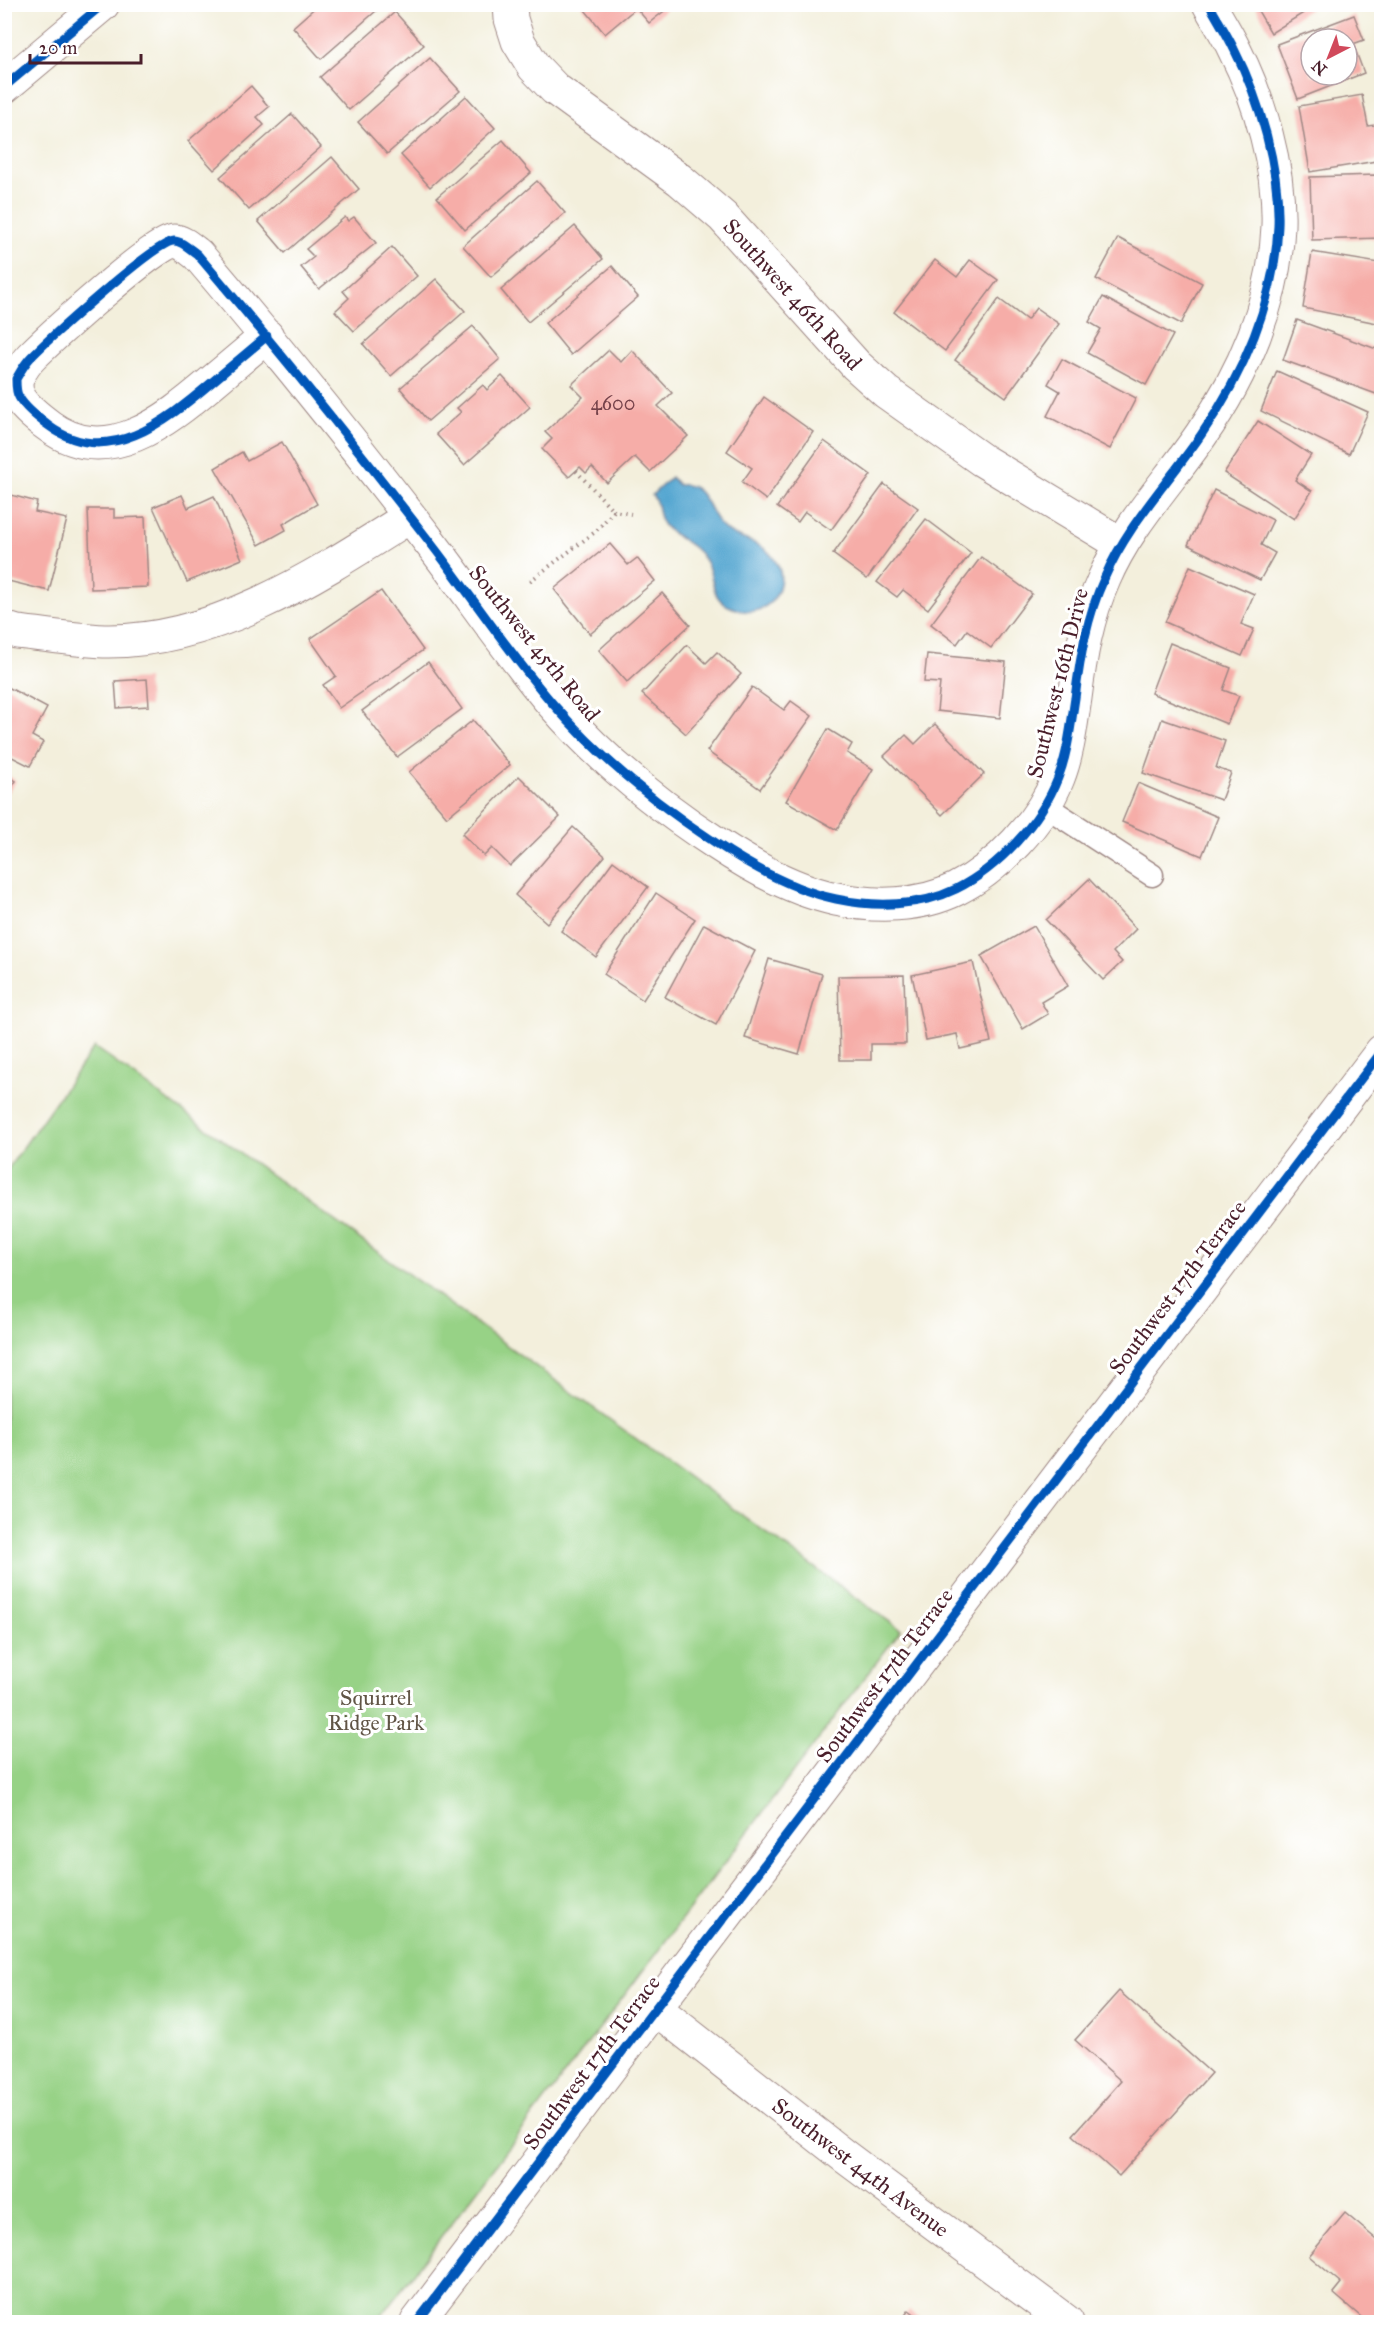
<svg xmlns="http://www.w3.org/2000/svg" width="1386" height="2327" font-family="'IM FELL Great Primer',serif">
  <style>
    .green { fill: #97d286; stroke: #707858; stroke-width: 1.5 }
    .water { fill: #57a7d1; stroke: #50637e; stroke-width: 1.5 }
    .building { fill: #f6ada8; fill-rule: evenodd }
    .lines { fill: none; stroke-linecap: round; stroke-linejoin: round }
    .service-casing { stroke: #9e8784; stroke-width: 25 }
    .minor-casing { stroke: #9e8784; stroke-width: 35 }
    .primary-casing { stroke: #9e8784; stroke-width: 35 }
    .path { stroke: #9e8784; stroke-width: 4; stroke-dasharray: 1.5 4.5; stroke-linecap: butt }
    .service { stroke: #fff; stroke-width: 22 }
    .minor { stroke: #fff; stroke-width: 33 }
    .primary { stroke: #fff; stroke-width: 33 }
    .cycleway-casing { stroke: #fff; stroke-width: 13 }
    .cycleway { stroke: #0057b8; stroke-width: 9 }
    .labels { text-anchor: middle; stroke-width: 6; stroke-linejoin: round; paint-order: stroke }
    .number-label { font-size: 20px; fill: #75424a }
    .street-label { font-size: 22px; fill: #4a1f2b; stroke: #fff }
    .park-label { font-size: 22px; fill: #615546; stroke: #fff }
  </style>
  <rect width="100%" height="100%" fill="#fff"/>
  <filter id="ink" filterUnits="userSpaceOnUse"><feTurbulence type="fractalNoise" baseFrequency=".0167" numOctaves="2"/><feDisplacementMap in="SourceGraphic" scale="12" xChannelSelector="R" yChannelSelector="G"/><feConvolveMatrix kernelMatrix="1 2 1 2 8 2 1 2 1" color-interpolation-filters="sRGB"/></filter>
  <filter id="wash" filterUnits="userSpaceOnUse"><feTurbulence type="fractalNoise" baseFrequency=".008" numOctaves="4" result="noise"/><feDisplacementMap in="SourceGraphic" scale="24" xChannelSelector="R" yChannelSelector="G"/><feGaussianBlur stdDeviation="1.35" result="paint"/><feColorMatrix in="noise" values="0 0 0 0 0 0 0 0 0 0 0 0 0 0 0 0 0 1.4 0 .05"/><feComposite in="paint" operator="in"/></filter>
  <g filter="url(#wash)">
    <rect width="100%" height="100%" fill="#f3efdc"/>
    <!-- green -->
    <polygon class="green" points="94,1047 901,1630 377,2322 5,2322 5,1173"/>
    <!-- water -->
    <path class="water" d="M671 477 678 485C704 481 707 509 720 525 736 543 762 537 776 562 781 570 782 579 779 588 776 599 768 606 758 610 750 613 744 612 736 609 706 600 718 579 704 559 694 542 670 536 663 524 655 512 661 506 652 495Z"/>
    <g id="blocks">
      <!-- building -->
      <g class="building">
        <polygon points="319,4 384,4 321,59 293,27"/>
        <polygon points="580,4 673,4 649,23 636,8 605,34"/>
        <polygon points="1254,4 1318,4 1271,33"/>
        <polygon points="395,12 424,45 349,110 320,77"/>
        <path d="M1354 15 1364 40 1353 44 1364 73 1298 99 1277 44ZM1311 39H1347V75H1311Z"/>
        <polygon points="430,58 460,91 387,154 358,122"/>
        <polygon points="251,86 269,107 257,117 264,125 214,170 188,141"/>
        <polygon points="1362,95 1368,126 1382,124 1382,160 1310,172 1299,106"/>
        <polygon points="466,96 495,128 430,187 401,155"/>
        <polygon points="292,114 321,147 249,210 220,177"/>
        <polygon points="503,140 531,173 465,230 437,197"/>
        <polygon points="332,157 359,189 285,253 258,221"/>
        <polygon points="1376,175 1377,206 1382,206 1382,238 1312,240 1310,177"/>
        <polygon points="537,181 565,213 491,277 463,246"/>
        <polygon points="345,217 348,221 354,217 376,243 319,289 301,267 314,257 306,249"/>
        <polygon points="575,226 603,259 528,322 501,290"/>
        <polygon points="1118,238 1202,283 1181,324 1096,279"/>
        <polygon points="392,247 417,276 354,331 335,311 349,298 343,291"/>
        <polygon points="1312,252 1379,263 1375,294 1382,294 1382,324 1303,308"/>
        <polygon points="935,260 957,277 970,260 998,280 945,351 894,312"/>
        <polygon points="612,266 638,297 571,355 545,323"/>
        <polygon points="436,279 465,311 391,376 363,344"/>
        <polygon points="1103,297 1173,335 1146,385 1087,353 1101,329 1089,322"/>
        <polygon points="999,299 1027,320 1036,308 1059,324 1006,397 955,360"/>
        <polygon points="1297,320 1382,351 1382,377 1376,394 1283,360"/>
        <polygon points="473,326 500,359 428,421 400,388"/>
        <polygon points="609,350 621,362 632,350 672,393 658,406 688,436 650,472 635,457 607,483 592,467 586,473 580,467 569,477 542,449 552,439 545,432 583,397 571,385"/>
        <polygon points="1062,359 1136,398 1110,449 1047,416 1060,391 1048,384"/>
        <polygon points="1277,371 1368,412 1349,454 1261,411"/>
        <polygon points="502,376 530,407 464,465 436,434 461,412 457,408 483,385 487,390"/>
        <polygon points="764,397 813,432 766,500 742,482 752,468 727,451"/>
        <polygon points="1258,421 1311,455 1295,480 1312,491 1294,519 1224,473"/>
        <polygon points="824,441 871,475 831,530 805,512 798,522 777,507"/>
        <polygon points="282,442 317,504 283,524 286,530 259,545 215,468 242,452 247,461"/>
        <polygon points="884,484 918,508 867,579 833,554"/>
        <polygon points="1214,490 1273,520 1261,545 1275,553 1260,580 1188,545"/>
        <polygon points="11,495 37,502 35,512 67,519 49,591 4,580 4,524"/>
        <polygon points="182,495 188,508 214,496 242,559 187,582 153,507"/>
        <polygon points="88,509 114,509 114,518 145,517 148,587 91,589"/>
        <polygon points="926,519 971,553 928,609 903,590 897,597 877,582"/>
        <polygon points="610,544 628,565 637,558 655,581 590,634 554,589"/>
        <polygon points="981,557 1032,594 991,648 967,630 957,644 931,624"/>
        <polygon points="1190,566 1254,594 1241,624 1254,629 1242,656 1165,622"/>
        <polygon points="381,591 423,650 339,708 323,685 336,676 310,639"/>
        <polygon points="662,593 690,625 627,682 599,650"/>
        <polygon points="1170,643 1231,668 1223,690 1239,696 1227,724 1151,693"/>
        <polygon points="687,645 706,663 717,652 741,674 686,734 642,694"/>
        <polygon points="927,654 1006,662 1000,718 937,711 940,683 924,682"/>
        <polygon points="428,662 462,709 397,757 362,711"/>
        <polygon points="147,679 149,706 117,708 115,681"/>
        <polygon points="4,685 47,708 32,736 43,742 30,766 4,753"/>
        <polygon points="752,687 784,710 791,701 812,716 760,789 707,751"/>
        <polygon points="1162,719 1225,741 1216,768 1231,773 1221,800 1143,773"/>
        <polygon points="473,720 510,765 447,817 409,772"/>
        <polygon points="935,724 984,774 942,815 884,756 906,735 915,744"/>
        <polygon points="828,729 852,744 847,753 873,769 837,830 786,801"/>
        <polygon points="4,773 16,781 4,798"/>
        <polygon points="519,776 560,817 510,866 492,848 484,856 462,834"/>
        <polygon points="1138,783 1218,817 1202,856 1122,822"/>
        <polygon points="573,827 605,856 547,923 515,895"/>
        <polygon points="613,861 648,887 596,957 561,931"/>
        <polygon points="1089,879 1136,929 1113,952 1122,962 1103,980 1046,920"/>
        <polygon points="656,893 695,919 643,1000 604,974"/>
        <polygon points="704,924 755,951 716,1025 665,997"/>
        <polygon points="1034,926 1068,986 1041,1002 1048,1014 1023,1029 981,956"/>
        <polygon points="769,959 822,974 799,1054 745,1038"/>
        <polygon points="973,962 991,1042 960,1049 957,1034 926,1040 912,975"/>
        <polygon points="904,975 906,1044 871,1044 871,1060 840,1060 838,976"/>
        <polygon points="1119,1991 1211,2073 1119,2176 1073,2135 1121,2081 1075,2040"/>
        <polygon points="1345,2213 1382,2244 1382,2317 1379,2315 1372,2322 1367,2322 1333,2293 1341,2283 1309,2256"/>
        <polygon points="909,2310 925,2322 900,2322"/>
      </g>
    </g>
  </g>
  <g filter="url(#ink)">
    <use href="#blocks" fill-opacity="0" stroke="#9e8784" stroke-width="1.5"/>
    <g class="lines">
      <defs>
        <polyline id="service" points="1044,805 1152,875"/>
        <g id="minor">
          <polyline points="510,4 511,19 518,41 534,67 555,89 680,180 723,217 856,365 886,392 982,460 1121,544"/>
          <path d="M267 336C248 352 229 368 211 383 166 421 107 469 49 426 38 418 25 408 19 397 16 393 16 385 16 379 20 372 25 363 31 357 49 339 156 241 174 241 182 241 191 250 197 254 277 348 354 444 429 541 471 595 508 652 553 704 600 758 656 804 716 843 752 867 793 890 836 899 874 907 920 907 956 889 998 868 1041 822 1058 778 1068 753 1071 724 1075 698 1080 658 1087 616 1104 579 1127 525 1168 483 1201 435 1243 375 1275 301 1278 226 1280 169 1260 100 1234 49 1227 34 1217 19 1209 4"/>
          <path d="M4 628 17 632C46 635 75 640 104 641 215 643 319 574 409 517"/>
          <polyline points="656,2009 844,2156 1067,2322"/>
          <polyline points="417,2322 1382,1051"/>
        </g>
        <polyline id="primary" points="4,87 103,4"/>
      </defs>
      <!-- service casing -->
      <use href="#service" class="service-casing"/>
      <!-- minor casing -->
      <use href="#minor" class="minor-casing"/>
      <!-- primary casing -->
      <use href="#primary" class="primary-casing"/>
      <!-- path -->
      <g class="path">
        <polyline points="576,471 614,511"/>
        <polyline points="530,581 595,532 614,511 631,514"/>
      </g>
      <!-- service -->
      <use href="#service" class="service"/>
      <!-- minor -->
      <use href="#minor" class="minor"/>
      <!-- primary -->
      <use href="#primary" class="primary"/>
      <defs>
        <g id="cycleway">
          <polyline points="4,87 103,4"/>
          <path d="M267 336C248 352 229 368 211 383 166 421 107 469 49 426 38 418 25 408 19 397 16 393 16 385 16 379 20 372 25 363 31 357 49 339 156 241 174 241 182 241 191 250 197 254 277 348 354 444 429 541 471 595 508 652 553 704 600 758 656 804 716 843 752 867 793 890 836 899 874 907 920 907 956 889 998 868 1041 822 1058 778 1068 753 1071 724 1075 698 1080 658 1087 616 1104 579 1127 525 1168 483 1201 435 1243 375 1275 301 1278 226 1280 169 1260 100 1234 49 1227 34 1217 19 1209 4"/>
          <polyline points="417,2322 1382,1051"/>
        </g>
      </defs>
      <!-- cycleway casing -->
      <use href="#cycleway" class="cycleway-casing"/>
      <!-- cycleway -->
      <use href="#cycleway" class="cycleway"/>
    </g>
  </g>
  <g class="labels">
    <!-- number labels -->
    <g class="number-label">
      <text x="613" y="410">4600</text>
    </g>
    <!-- street labels -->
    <g class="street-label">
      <text transform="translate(793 294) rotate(48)" y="8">Southwest 46th Road</text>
      <text transform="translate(535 643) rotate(51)" y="8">Southwest 45th Road</text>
      <text transform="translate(1057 683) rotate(-76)" y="8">Southwest 16th Drive</text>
      <text transform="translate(1177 1287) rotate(-53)" y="8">Southwest 17th Terrace</text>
      <text transform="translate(884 1675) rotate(-53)" y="8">Southwest 17th Terrace</text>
      <text transform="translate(591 2062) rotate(-53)" y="8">Southwest 17th Terrace</text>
      <text transform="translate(861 2167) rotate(37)" y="8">Southwest 44th Avenue</text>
    </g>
    <!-- park labels -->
    <g class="park-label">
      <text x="376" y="1705">Squirrel<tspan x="376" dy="25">Ridge Park</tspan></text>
    </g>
  </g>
  <!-- margin -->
  <rect width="1386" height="2327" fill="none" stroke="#fff" stroke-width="24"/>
  <!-- north arrow -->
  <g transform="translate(1329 57) rotate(222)"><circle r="28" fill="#ffffff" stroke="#b7a5aa" stroke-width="1.5"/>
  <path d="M0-4.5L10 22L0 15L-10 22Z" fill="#d1495b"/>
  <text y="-9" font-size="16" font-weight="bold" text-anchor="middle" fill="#4a1f2b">N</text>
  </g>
  <!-- scale -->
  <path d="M30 54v9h111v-9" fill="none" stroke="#4a1f2b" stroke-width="3"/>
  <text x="39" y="54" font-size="18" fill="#4a1f2b" stroke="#ffffff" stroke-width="4.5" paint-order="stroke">20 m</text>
</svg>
